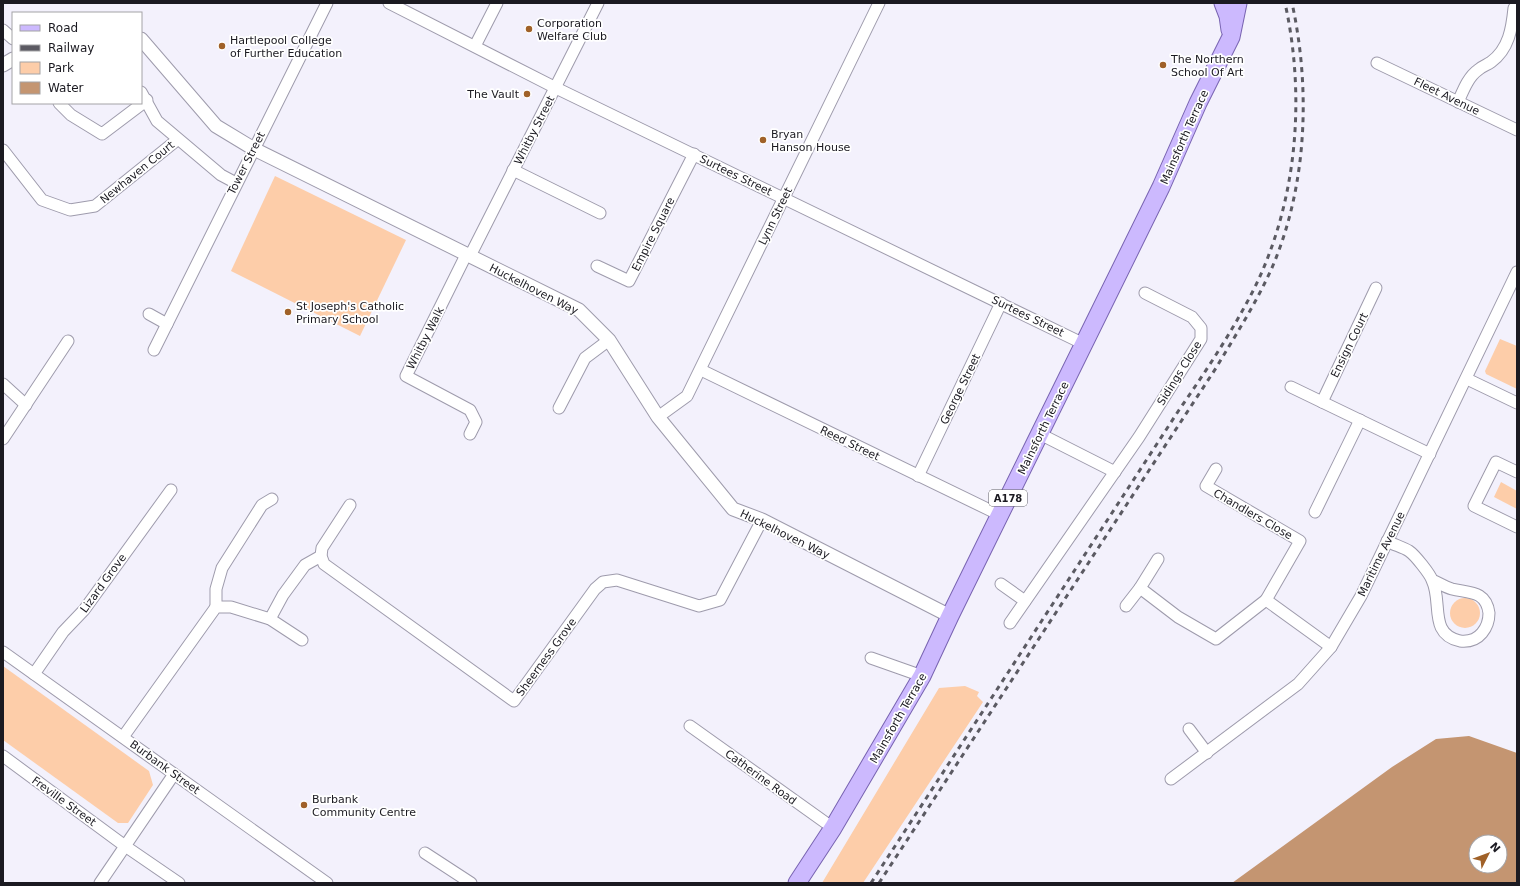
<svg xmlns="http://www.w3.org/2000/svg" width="1520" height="886" font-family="'DejaVu Sans',sans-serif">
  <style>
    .green { fill: #fdcda9 }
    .water { fill: #c49571; fill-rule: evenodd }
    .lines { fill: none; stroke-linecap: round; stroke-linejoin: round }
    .minor-casing { stroke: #9e9bac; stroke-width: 13 }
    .tertiary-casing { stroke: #9e9bac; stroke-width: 15 }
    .primary-casing { stroke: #7863b1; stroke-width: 19 }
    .minor { stroke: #fff; stroke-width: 11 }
    .tertiary { stroke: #fff; stroke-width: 13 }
    .primary { stroke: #ccb9fe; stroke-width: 17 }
    .rail { stroke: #5b5a62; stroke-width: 3; stroke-dasharray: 5 5; stroke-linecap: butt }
    .poi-dot { fill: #a06128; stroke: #fff; stroke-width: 1.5 }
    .labels { text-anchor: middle; stroke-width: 3.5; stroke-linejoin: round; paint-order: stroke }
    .shield { fill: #fff; stroke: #5f5f64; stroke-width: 1 }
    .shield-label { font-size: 10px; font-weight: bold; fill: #1b1a21 }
    .poi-label { font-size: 11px; fill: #1b1a21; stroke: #fff; text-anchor: start }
    .street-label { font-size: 11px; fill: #1b1a21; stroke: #fff }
  </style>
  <rect width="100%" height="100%" fill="#f3f1fc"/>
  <!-- green -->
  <g class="green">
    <polygon points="275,176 406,240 360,336 231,271"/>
    <polygon points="1500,339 1517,346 1517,389 1486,374 1485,371"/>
    <polygon points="1501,482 1517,491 1517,509 1494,497"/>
    <circle cx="1465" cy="613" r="15"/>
    <polygon points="3,666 149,771 153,785 128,823 118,823 3,740"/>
    <polygon points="965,686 979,692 977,696 983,702 863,883 822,883 939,688"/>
  </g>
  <!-- water -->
  <path class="water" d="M1469 736 1517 753V883H1232L1392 767 1436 739ZM1476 842H1500V866H1476Z"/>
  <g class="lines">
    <defs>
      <g id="minor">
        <polyline points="389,3 556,88 1084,344"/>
        <polyline points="3,30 13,39"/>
        <polyline points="475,46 497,3"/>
        <polyline points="1377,63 1517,130"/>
        <polyline points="141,92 157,121 221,175 236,183"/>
        <path d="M1458 102C1463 91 1468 77 1478 70 1482 66 1487 65 1491 62 1509 49 1512 28 1514 8"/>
        <polyline points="59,103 71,115 102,134 147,100"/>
        <polyline points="3,150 42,200 70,210 95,206 177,140"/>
        <polyline points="513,170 600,213"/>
        <polyline points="466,255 406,376 470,410 476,422 470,434"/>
        <polyline points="470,256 598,3"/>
        <polyline points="597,266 629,281 694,154"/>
        <polyline points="149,314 167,324"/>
        <polyline points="154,350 327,3"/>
        <polyline points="701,370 1000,515"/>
        <polyline points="1467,379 1517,403"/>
        <polyline points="3,384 26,405"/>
        <polyline points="1291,387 1430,454"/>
        <polyline points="1322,402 1376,288"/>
        <polyline points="559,408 585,358 609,340"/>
        <polyline points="658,417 687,396 879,3"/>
        <polyline points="1040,434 1115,472"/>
        <polyline points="3,439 68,341"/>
        <polyline points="1216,469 1206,486 1300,541 1266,600 1331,647"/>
        <polyline points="1517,472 1496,462 1474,506 1517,527"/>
        <polyline points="918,476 1001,303"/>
        <polyline points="350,505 322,548 321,556 324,564 514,701 595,589 603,582 617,580 699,606 720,600 762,520"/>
        <polyline points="1315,512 1360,420"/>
        <path d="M1387 541C1394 545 1403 547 1409 551 1415 555 1430 574 1432 580 1443 602 1428 634 1460 641 1469 642 1477 639 1482 633 1487 627 1489 620 1489 613 1486 590 1468 593 1452 589 1445 587 1439 583 1432 580"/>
        <polyline points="1158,559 1140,588 1178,617 1216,639 1266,600"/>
        <polyline points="1001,584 1025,601"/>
        <polyline points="1126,606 1140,588"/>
        <polyline points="216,607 216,589 222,568 262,505 272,499"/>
        <polyline points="270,619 283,595 305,565 321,556"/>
        <polyline points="1010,623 1139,437 1201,339 1201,328 1192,317 1145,293"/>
        <polyline points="3,652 327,883"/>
        <polyline points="871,658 922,676"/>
        <polyline points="34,674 63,632 84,610 171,490"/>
        <polyline points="690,726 833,828"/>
        <polyline points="1189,729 1207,753"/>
        <polyline points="123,737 216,607 231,607 270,619 302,640"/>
        <polyline points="3,756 125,846 179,883"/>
        <polyline points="1171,779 1298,684 1331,647 1361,596 1517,272"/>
        <polyline points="425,853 471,883"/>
        <polyline points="100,883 174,774"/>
      </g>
      <g id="tertiary">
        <polyline points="141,39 216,126 254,149 579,310 609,340 658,417 733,509 762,520 950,616"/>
        <polyline points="3,65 13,59"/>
      </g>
      <g id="primary">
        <polyline points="1223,3 1228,16 1230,30"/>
        <polyline points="797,883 833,828 922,676 950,616 1161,187 1198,103 1231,37 1238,3"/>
      </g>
    </defs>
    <!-- minor casing -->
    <use href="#minor" class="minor-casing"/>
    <!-- tertiary casing -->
    <use href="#tertiary" class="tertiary-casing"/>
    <!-- primary casing -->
    <use href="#primary" class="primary-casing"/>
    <!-- minor -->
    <use href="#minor" class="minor"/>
    <!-- tertiary -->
    <use href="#tertiary" class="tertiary"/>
    <!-- primary -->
    <use href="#primary" class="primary"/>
    <!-- rail -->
    <g class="rail">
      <path d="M871 883 1179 410C1206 371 1232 332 1254 289 1297 202 1306 98 1285 3"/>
      <path d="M879 883 1216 368C1235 336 1255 305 1271 270 1307 188 1311 90 1292 3"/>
    </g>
  </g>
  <!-- markers -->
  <g class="poi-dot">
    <circle cx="529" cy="29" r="4"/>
    <circle cx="222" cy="46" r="4"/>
    <circle cx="1163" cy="65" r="4"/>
    <circle cx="527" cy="94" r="4"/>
    <circle cx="763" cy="140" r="4"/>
    <circle cx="288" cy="312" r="4"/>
    <circle cx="304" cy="805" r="4"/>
  </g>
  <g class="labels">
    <!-- shield labels -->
    <rect class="shield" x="989" y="490" width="38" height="16" rx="3"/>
    <g class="shield-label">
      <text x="1008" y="502">A178</text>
    </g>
    <!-- poi labels -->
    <g class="poi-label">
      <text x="537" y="27">Corporation<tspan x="537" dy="13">Welfare Club</tspan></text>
      <text x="230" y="44">Hartlepool College<tspan x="230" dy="13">of Further Education</tspan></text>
      <text x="1171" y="63">The Northern<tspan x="1171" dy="13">School Of Art</tspan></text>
      <text x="519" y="98" text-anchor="end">The Vault</text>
      <text x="771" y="138">Bryan<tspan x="771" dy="13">Hanson House</tspan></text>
      <text x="296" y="310">St Joseph's Catholic<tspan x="296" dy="13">Primary School</tspan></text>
      <text x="312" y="803">Burbank<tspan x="312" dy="13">Community Centre</tspan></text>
    </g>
    <!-- street labels -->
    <g class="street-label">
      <text transform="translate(1447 96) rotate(26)" y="4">Fleet Avenue</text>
      <text transform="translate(534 130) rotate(-63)" y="4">Whitby Street</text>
      <text transform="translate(1184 137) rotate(-66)" y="4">Mainsforth Terrace</text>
      <text transform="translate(246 163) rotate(-63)" y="4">Tower Street</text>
      <text transform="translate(137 172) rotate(-39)" y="4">Newhaven Court</text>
      <text transform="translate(736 175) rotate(26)" y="4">Surtees Street</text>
      <text transform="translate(775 216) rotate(-64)" y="4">Lynn Street</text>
      <text transform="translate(653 234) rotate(-63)" y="4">Empire Square</text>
      <text transform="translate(534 289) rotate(27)" y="4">Huckelhoven Way</text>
      <text transform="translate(1028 316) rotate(26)" y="4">Surtees Street</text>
      <text transform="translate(425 338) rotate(-63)" y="4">Whitby Walk</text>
      <text transform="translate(1349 345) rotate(-64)" y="4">Ensign Court</text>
      <text transform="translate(1179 373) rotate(-58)" y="4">Sidings Close</text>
      <text transform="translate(960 389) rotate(-64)" y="4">George Street</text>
      <text transform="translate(1043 428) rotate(-64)" y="4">Mainsforth Terrace</text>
      <text transform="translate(850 443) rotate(26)" y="4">Reed Street</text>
      <text transform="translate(1253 514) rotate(30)" y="4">Chandlers Close</text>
      <text transform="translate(785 534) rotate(26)" y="4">Huckelhoven Way</text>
      <text transform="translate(1381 554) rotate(-64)" y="4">Maritime Avenue</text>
      <text transform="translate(103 583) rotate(-54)" y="4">Lizard Grove</text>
      <text transform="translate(546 657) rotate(-54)" y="4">Sheerness Grove</text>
      <text transform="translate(898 718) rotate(-60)" y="4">Mainsforth Terrace</text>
      <text transform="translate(165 767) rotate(36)" y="4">Burbank Street</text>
      <text transform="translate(761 777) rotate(36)" y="4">Catherine Road</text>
      <text transform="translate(64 801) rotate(36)" y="4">Freville Street</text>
    </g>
  </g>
  <!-- border -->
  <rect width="1520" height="886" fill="none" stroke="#1b1a21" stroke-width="8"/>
  <!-- legend -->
  <rect x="12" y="12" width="130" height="92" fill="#ffffff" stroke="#a4a3a6"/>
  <rect x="20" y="25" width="20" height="6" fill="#ccb9fe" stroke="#a4a3a6"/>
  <text x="48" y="32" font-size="12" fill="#1b1a21">Road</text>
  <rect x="20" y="45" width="20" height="6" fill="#5b5a62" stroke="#a4a3a6"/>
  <text x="48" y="52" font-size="12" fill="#1b1a21">Railway</text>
  <rect x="20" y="62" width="20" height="12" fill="#fdcda9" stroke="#a4a3a6"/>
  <text x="48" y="72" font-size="12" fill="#1b1a21">Park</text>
  <rect x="20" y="82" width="20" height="12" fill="#c49571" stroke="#a4a3a6"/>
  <text x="48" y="92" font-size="12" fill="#1b1a21">Water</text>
  <!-- north arrow -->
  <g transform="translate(1488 854) rotate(48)"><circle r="19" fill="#ffffff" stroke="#a4a3a6"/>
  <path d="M0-3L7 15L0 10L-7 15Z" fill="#a06128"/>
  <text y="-6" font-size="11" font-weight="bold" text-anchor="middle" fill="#1b1a21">N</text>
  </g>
</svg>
